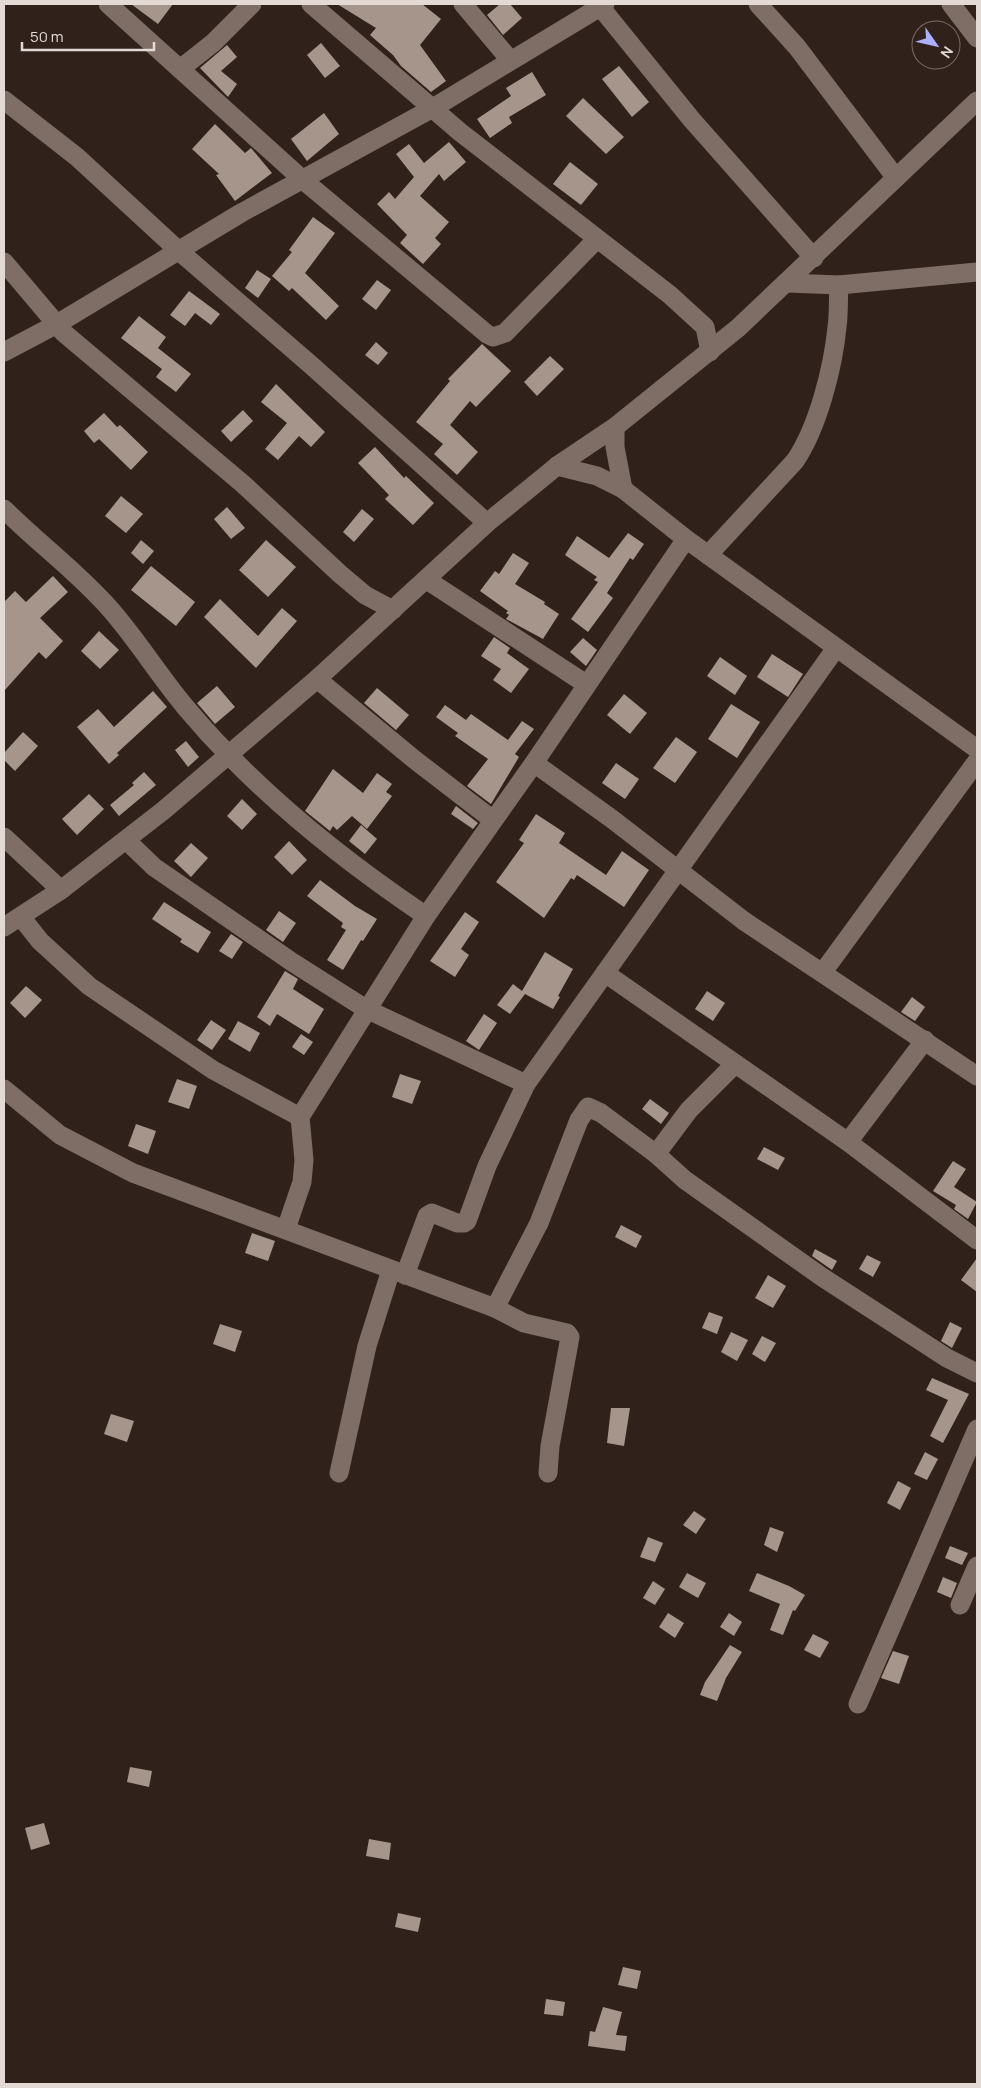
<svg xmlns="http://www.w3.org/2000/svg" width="981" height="2088" font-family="Manrope,sans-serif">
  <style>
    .building { fill: #a6958b }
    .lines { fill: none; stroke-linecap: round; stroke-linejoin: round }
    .minor { stroke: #7e6e65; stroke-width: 19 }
  </style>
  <rect width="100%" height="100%" fill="#30221b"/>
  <!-- building -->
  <g class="building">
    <polygon points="131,4 173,4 158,24"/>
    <polygon points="337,4 422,4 441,19 420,45 446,81 431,92 401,66 393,55 370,35 376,28"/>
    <polygon points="500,4 510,4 522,18 503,35 487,15"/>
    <polygon points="321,43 340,66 325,78 307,55"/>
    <polygon points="227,45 237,57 221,71 237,84 228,97 200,68"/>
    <polygon points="619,66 649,102 632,117 602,79"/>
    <polygon points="532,72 546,95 509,117 512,123 490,138 477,119 511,96 506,88"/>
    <polygon points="583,98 624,137 606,154 566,116"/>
    <polygon points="324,113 339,134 307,161 291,139"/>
    <polygon points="215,124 245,153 251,148 272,173 235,201 216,175 219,174 192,149"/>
    <polygon points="449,142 466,162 444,181 439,174 420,196 449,222 435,238 441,244 423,264 400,243 407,235 377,204 389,192 395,199 414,177 396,154 409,144 424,163"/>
    <polygon points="570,162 598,184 581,205 553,184"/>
    <polygon points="313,217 335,233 305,273 339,306 326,320 292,288 289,291 272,276 292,252 289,250"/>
    <polygon points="257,270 271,279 258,298 245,288"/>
    <polygon points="377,280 391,290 376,310 362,299"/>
    <polygon points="189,291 220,314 211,325 195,313 185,326 170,315"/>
    <polygon points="139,316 166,337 158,348 191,374 176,392 156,377 162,369 121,338"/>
    <polygon points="376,342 388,353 378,365 365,355"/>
    <polygon points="482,344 511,371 476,407 470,401 450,425 478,452 457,475 434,454 443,444 416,422 450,381 448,379"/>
    <polygon points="550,356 564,369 537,396 524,382"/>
    <polygon points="276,384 325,432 311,447 299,436 278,460 265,449 287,423 261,402"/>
    <polygon points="243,410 253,421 231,442 221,431"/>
    <polygon points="104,413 117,427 120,425 148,452 131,470 99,439 94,443 84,431"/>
    <polygon points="375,447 404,478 406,476 434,503 413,525 385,499 389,495 358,463"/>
    <polygon points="121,496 143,514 126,533 105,516"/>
    <polygon points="227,507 245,528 231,539 214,519"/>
    <polygon points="362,509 374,519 354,542 343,532"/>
    <polygon points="628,533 644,544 633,560 630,558 607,593 613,598 588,632 571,619 598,582 594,580 597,577 565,555 577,536 609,558"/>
    <polygon points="141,540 154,551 143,564 131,553"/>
    <polygon points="266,540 296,567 268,597 239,570"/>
    <polygon points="513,553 529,563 515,584 545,602 544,604 559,614 543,639 506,619 509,615 506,613 508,611 480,591 495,571 499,574"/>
    <polygon points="151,566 195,602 176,626 131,590"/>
    <polygon points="53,576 68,592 40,618 63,641 46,659 39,652 4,691 4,602 15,591 26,602"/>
    <polygon points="220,599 258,636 282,608 297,621 256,668 204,617"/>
    <polygon points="99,631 119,650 100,669 81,651"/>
    <polygon points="494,637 510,648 507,653 529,669 511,693 493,680 501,669 481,656"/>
    <polygon points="583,638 597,650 586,666 570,652"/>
    <polygon points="772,654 803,674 788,697 757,677"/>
    <polygon points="720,657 747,676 735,695 707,676"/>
    <polygon points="217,686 235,707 215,724 197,703"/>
    <polygon points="377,688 409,715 396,730 364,703"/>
    <polygon points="153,691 167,707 117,753 119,755 109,764 77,727 98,709 114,727"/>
    <polygon points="624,694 647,713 630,734 607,715"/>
    <polygon points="731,704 760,722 737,758 708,739"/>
    <polygon points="445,705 466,720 471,714 508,740 522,721 534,729 515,754 519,757 491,804 467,786 488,759 455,736 458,733 436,717"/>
    <polygon points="23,732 38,746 15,771 4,760 4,753"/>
    <polygon points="676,737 697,752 675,783 653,768"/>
    <polygon points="186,741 199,757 188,767 175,750"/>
    <polygon points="616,763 639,779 625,799 602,783"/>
    <polygon points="333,769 363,793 377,773 392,784 386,792 392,796 367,829 352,816 337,830 333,826 330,831 305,811"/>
    <polygon points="144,772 156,785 119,816 110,805 134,785 132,783"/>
    <polygon points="89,794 104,809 77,835 62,819"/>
    <polygon points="242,799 257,814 242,830 227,816"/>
    <polygon points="456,806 478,823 473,829 451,814"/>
    <polygon points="536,814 565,833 559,843 606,875 622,851 649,870 624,907 577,875 574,880 571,878 544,918 496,882 524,843 519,840"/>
    <polygon points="361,825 377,839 365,854 349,841"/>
    <polygon points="289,841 307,860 292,875 274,857"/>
    <polygon points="191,843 208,858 191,877 174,861"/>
    <polygon points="320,880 355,906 377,919 363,941 361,940 343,970 327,960 346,930 341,927 343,923 307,896"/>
    <polygon points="164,902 211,932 198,953 180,942 182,939 152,919"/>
    <polygon points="279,911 296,923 283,942 266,930"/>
    <polygon points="465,912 479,922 461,949 469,955 455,977 430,961"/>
    <polygon points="231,934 243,942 232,959 219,951"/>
    <polygon points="545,952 573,969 558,996 560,997 553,1009 525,994 510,1014 497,1005 513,984 522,991"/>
    <polygon points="285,971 298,979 293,989 324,1009 309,1034 277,1014 270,1026 257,1017"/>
    <polygon points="26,986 42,1000 25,1018 10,1003"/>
    <polygon points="707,991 725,1003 713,1021 695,1009"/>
    <polygon points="912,997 925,1007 915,1021 901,1012"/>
    <polygon points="484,1014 497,1023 479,1050 466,1041"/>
    <polygon points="211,1020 226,1030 212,1050 197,1040"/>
    <polygon points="238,1021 260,1033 250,1052 228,1039"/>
    <polygon points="301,1034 313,1042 304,1055 292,1047"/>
    <polygon points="400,1074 421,1081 412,1104 392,1097"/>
    <polygon points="177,1079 197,1086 189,1109 168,1102"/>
    <polygon points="650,1099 669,1113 661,1124 642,1109"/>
    <polygon points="136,1124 156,1131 148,1154 128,1146"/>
    <polygon points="764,1147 785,1158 778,1170 757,1159"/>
    <polygon points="953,1161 966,1169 954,1187 977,1202 968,1219 954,1209 956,1205 933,1191"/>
    <polygon points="621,1225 642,1236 636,1248 615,1237"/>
    <polygon points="252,1233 275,1241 268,1261 245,1253"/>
    <polygon points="815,1249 837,1261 832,1270 812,1256"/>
    <polygon points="867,1255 881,1262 873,1277 859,1269"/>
    <polygon points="977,1258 977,1292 961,1280"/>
    <polygon points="768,1275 786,1286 773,1308 755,1298"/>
    <polygon points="709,1312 723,1317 717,1334 702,1328"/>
    <polygon points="950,1322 962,1328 952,1348 941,1341"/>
    <polygon points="220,1324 242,1331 235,1352 213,1344"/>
    <polygon points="731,1332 748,1340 737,1361 721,1352"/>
    <polygon points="762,1336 776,1343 765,1362 752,1354"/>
    <polygon points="932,1378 969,1394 943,1443 930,1436 948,1400 926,1390"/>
    <polygon points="611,1408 630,1408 624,1446 607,1443"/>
    <polygon points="111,1414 134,1421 127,1442 104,1434"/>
    <polygon points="925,1452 938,1459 927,1480 914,1474"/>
    <polygon points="898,1481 911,1488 900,1510 887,1503"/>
    <polygon points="694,1511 706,1519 696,1534 683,1525"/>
    <polygon points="770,1527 784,1532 777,1552 764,1545"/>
    <polygon points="648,1537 663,1543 655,1562 640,1557"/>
    <polygon points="950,1546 968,1553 962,1565 945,1558"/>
    <polygon points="687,1573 706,1583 698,1598 679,1587"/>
    <polygon points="757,1573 789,1586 805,1595 795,1611 793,1610 783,1635 770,1630 780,1604 749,1591"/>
    <polygon points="943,1577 957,1583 951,1598 937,1592"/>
    <polygon points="653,1581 665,1589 655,1605 643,1598"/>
    <polygon points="668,1613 684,1623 675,1638 659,1627"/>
    <polygon points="729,1613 742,1622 734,1636 720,1627"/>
    <polygon points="813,1634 829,1642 820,1658 804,1650"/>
    <polygon points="730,1645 742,1652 726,1678 717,1701 700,1695 705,1682"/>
    <polygon points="893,1651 909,1656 899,1684 881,1678"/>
    <polygon points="130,1767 152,1771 149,1787 127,1782"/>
    <polygon points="44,1823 50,1844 31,1850 25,1828"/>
    <polygon points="369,1839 391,1843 389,1860 366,1856"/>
    <polygon points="398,1913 421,1918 418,1932 395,1927"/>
    <polygon points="623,1967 641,1971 637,1989 618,1985"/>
    <polygon points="546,1999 565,2002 563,2016 544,2014"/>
    <polygon points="603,2007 622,2012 616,2035 627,2036 625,2051 588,2046 590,2031 595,2032"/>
  </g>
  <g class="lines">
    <!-- minor -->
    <g class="minor">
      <polyline points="108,4 303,180 487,334 493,337 505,333 597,239"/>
      <polyline points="311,4 460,132 670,295 705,327 710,352"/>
      <polyline points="463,4 510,60"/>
      <polyline points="598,4 692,120 814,258"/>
      <polyline points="758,4 797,47 896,178"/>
      <polyline points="951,4 977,38"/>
      <polyline points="180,69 213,43 252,4"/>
      <polyline points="4,100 77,157 179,251 311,365 487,523"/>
      <polyline points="4,262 64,333 243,484 340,574 365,595 393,610"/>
      <polyline points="788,283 839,285 977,272"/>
      <polyline points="4,352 57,324 241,213 433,108 605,4"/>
      <polyline points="615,427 615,447 623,489"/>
      <polyline points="557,466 597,476 623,489 686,539 977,749"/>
      <path d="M4 509C39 544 79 573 111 610 138 641 160 677 187 709 255 790 338 857 426 916"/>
      <path d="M708 555 795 461C818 427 833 368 837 327 839 313 838 299 839 285"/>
      <polyline points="427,580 586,684"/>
      <polyline points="317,679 415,760 493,820"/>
      <polyline points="534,763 612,819 744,921 977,1076"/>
      <polyline points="4,837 61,890"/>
      <polyline points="126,840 154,867 292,962 366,1009 526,1084"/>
      <polyline points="21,917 40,941 89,986 213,1070 300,1117"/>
      <polyline points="4,927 61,890 164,810 317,679 487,523 557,466 615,427 738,328 977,101"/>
      <polyline points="823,972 977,761"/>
      <polyline points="605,973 848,1142 977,1240"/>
      <polyline points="4,1089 60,1135 133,1173 495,1308 524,1323 567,1333 570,1337 550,1446 548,1473"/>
      <polyline points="848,1142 925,1040"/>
      <polyline points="656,1154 689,1110 734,1065"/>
      <polyline points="286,1229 302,1182 304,1160 300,1117 426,916 534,763 686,539"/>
      <polyline points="405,1275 427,1216 432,1213 457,1223 464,1223 467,1221 487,1166 526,1084 836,648"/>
      <polyline points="495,1308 539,1223 579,1120 588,1107 601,1113 656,1154 685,1180 822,1277 947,1358 977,1373"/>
      <polyline points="339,1473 367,1346 391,1270"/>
      <polyline points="960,1605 977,1566"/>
      <polyline points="858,1704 977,1429"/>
    </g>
  </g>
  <!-- border -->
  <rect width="981" height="2088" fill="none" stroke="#e3dad5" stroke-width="10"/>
  <!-- north arrow -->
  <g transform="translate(936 45) rotate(124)"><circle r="24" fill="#30221b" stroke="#786c65"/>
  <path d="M0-4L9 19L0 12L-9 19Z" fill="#acaffb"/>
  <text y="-8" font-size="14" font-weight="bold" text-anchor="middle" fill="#e3dad5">N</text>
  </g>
  <!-- scale -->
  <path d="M22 42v8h132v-8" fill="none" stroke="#e3dad5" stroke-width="2.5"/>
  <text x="30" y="42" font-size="15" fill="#e3dad5" stroke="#30221b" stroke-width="4" paint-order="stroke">50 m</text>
</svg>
